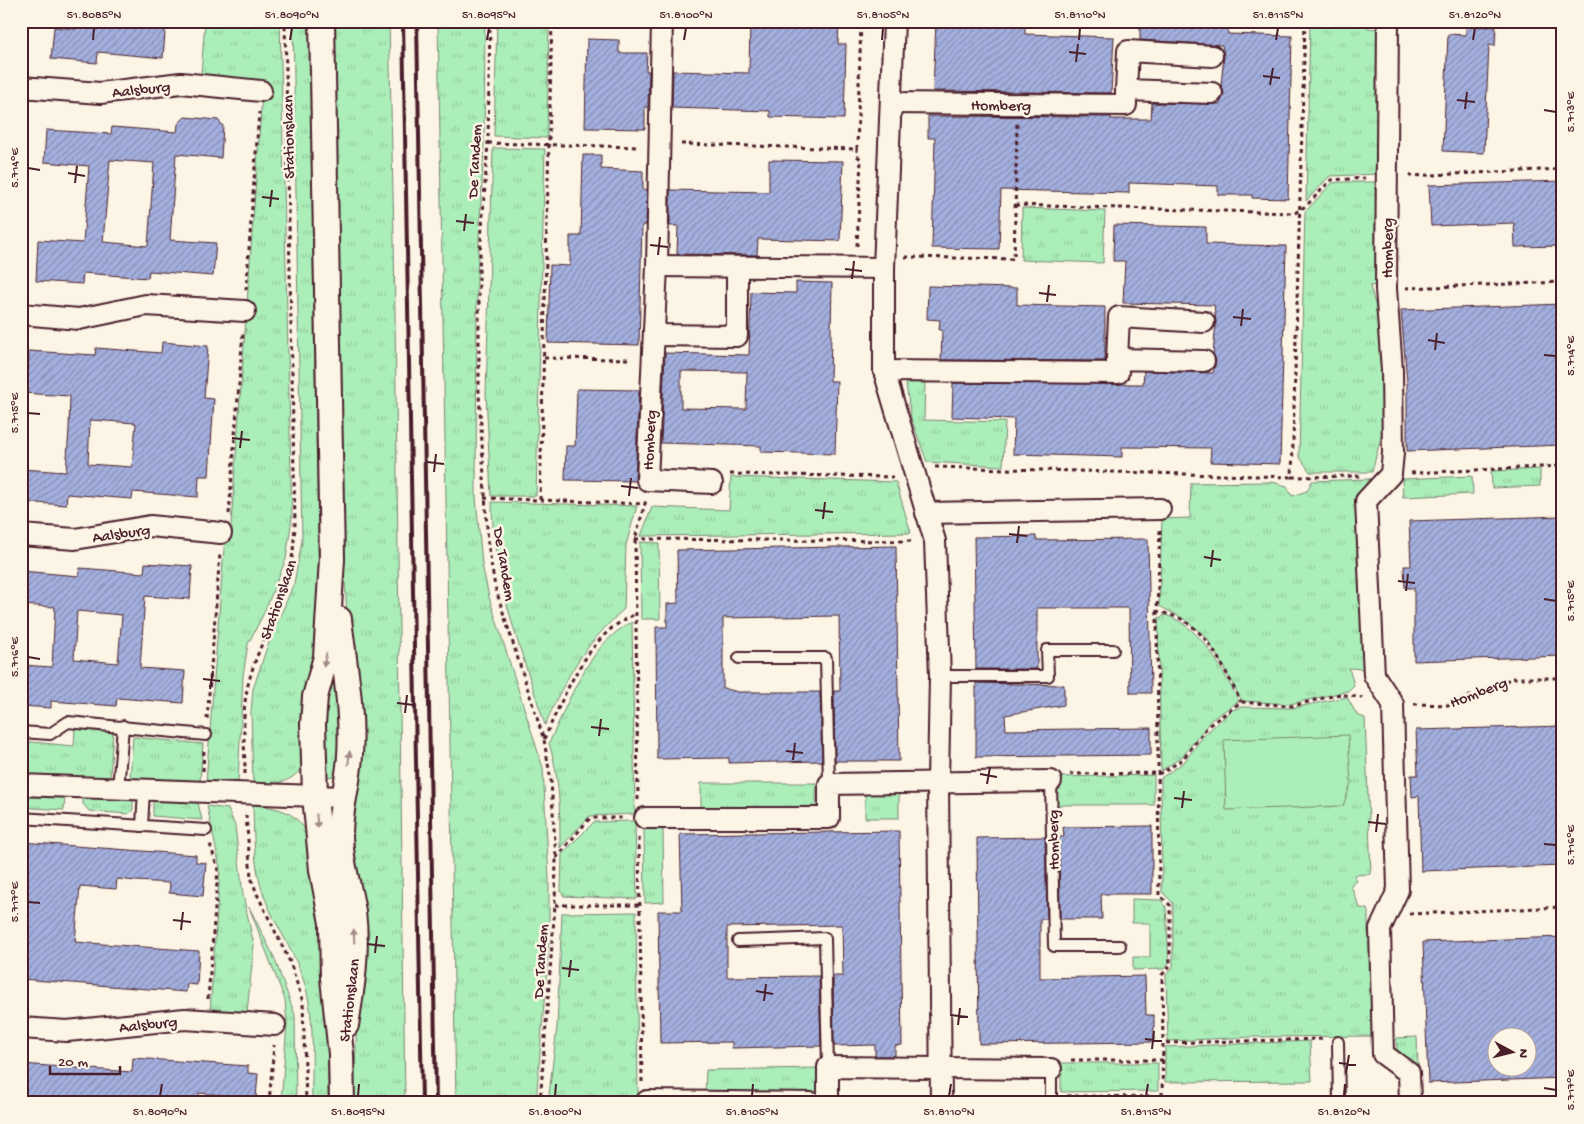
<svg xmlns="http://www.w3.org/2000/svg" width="1584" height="1124" font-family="'Gochi Hand',sans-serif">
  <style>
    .grass { fill: url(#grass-tufts); stroke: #7a8672 }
    .garden { fill: #abeeb9; stroke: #7a8672 }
    .building { fill: url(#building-hatch); stroke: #4a1f2b; fill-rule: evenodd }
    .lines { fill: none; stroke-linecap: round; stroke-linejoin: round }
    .service-casing { stroke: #4a1f2b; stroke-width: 14 }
    .minor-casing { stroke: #4a1f2b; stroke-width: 24 }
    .tertiary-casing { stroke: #4a1f2b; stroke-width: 28 }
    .path { stroke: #4a1f2b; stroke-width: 3; stroke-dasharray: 4 4; stroke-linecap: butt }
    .service { stroke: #fcf5e5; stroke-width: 10 }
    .minor { stroke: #fcf5e5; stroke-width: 20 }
    .tertiary { stroke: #fcf5e5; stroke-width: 24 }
    .rail { stroke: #4a1f2b; stroke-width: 4 }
    .oneway { fill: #a38a88 }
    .ticks { fill: none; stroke: #4a1f2b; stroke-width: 2 }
    .labels { text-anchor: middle; stroke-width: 5; stroke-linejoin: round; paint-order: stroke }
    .street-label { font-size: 16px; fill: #4a1f2b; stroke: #fcf5e5 }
    .neatline { fill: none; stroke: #4a1f2b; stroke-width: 2 }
    .ticks-label { font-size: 12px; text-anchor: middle; fill: #4a1f2b }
  </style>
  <defs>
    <pattern id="grass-tufts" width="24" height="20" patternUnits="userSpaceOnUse" patternTransform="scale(1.25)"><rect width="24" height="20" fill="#abeeb9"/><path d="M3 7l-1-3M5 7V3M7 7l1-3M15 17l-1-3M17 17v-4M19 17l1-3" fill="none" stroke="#95cc9f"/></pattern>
    <pattern id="building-hatch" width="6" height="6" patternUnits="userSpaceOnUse" patternTransform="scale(1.25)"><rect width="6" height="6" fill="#a3afde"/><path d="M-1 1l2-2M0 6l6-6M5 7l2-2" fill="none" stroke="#878eb4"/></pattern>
  </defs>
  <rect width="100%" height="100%" fill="#fcf5e5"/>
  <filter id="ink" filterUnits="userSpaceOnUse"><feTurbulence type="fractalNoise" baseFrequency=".02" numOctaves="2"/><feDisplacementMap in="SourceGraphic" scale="10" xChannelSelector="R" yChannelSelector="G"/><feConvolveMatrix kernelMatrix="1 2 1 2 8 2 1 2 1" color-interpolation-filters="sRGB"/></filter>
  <g filter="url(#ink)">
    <!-- grass -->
    <g class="grass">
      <polygon points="205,21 280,21 292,518 286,559 264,613 248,644 243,676 238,783 206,782 225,536 231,525 263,81 201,75"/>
      <path d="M293 21H309L319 600 318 640 302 767C290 785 273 784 253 783L251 712 253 689 266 650 294 583 302 541Z"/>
      <polygon points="334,21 389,21 394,237 405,1103 354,1103 357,1014 349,872 350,658 344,568"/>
      <polygon points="438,21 485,21 484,144 477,277 476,497 482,564 489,597 543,768 549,878 549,941 536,1103 456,1103"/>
      <polygon points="497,21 549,21 547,138 494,136"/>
      <polygon points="1310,21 1368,21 1368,28 1380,29 1379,174 1330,176 1306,201"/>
      <polygon points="493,148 545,149 536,496 491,496 486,393"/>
      <polygon points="1343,182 1376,182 1375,233 1377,285 1370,286 1382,329 1383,429 1372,472 1310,472 1299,456 1305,212 1332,183"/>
      <polygon points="1022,208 1105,211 1103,263 1021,260"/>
      <polygon points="905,378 925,379 924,420 1005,422 1003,466 927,462 911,418"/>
      <polygon points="1540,469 1540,486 1492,488 1491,471"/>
      <polygon points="1472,476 1473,494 1403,497 1402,479"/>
      <polygon points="731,477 896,482 911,533 641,536 652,507 729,510"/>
      <polygon points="1370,479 1363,495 1364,669 1349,668 1354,685 1348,691 1290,704 1242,701 1207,638 1184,619 1159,606 1162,519 1190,518 1191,483 1272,482 1287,486 1292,496 1307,491 1312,481"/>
      <path d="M492 502 637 506 626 545 624 609C582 648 568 673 545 725 522 652 492 579 492 502Z"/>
      <polygon points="640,542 659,543 660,619 641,619"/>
      <path d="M1166 615C1205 630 1220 667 1239 701L1211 720 1183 756 1161 771 1158 618Z"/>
      <path d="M632 622 635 814 590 816 560 848C560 812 560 778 549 743 569 702 588 644 632 622Z"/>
      <polygon points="331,660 344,720 336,776 326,777 319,727"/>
      <polygon points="1347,697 1357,715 1365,718 1371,874 1354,875 1357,881 1351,886 1360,908 1368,909 1368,933 1372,934 1377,1036 1253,1037 1168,1041 1166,975 1173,967 1173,903 1162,892 1161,778 1184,762 1205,734 1232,710 1241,707 1292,708"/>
      <polygon points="75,728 113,731 110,778 21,776 21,741 74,746"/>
      <polygon points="133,737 203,744 200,782 130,779"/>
      <polygon points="1154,775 1154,805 1057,805 1057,777"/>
      <polygon points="701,783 816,783 816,808 701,809"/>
      <polygon points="899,793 899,818 865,818 865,794"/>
      <polygon points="21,797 65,797 64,810 21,807"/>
      <polygon points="83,797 133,800 133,810 128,814 89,811 83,804"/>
      <polygon points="153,800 198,803 202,820 153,816"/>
      <path d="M253 805C286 808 300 814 313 845L327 986 328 1103H312C311 1065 316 1022 305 985 296 953 275 926 264 896 253 866 254 836 253 805Z"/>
      <polygon points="207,806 228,809 235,826 243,895 254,945 247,1013 210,1011 220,868"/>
      <polygon points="635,821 637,899 564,896 561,892 562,854 594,822"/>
      <polygon points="644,828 663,828 664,902 645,903"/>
      <polygon points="1132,899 1161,900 1166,907 1169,963 1164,969 1133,970 1133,957 1150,957 1150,923 1132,923"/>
      <polygon points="249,907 274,957 295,1015 296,1103 281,1103 287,1024 285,1000"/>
      <polygon points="636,912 638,1098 596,1100 593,1103 548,1103 557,1027 562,913"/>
      <polygon points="1417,1037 1418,1067 1397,1051 1396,1038"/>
      <polygon points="1310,1041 1312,1081 1165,1082 1165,1047"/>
      <polygon points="1061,1063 1158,1063 1158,1091 1061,1092"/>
      <polygon points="820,1068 821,1093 705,1093 706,1070"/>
    </g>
    <!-- garden -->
    <polygon class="garden" points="1348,735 1351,783 1343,806 1226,810 1224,740"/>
    <!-- building -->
    <g class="building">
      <polygon points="76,21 166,21 163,58 98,52 97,63 51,59 54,27 76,29"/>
      <polygon points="750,21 839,21 838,44 846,44 844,119 770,117 770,111 672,108 673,71 749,73"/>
      <polygon points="936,21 1025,21 1025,34 1114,37 1111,93 933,91"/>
      <polygon points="1140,24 1228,26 1228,34 1292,36 1288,199 1252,198 1252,195 1218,195 1218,186 1129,183 1129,193 1001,190 999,249 932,248 935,138 928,138 928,116 1111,117 1111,119 1151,119 1152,103 1220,104 1224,93 1221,85 1224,56 1222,45 1140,40"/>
      <polygon points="1466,26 1496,27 1495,46 1489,45 1484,153 1443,151 1448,34 1466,35"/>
      <polygon points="587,39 619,40 619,53 647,53 646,71 649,71 648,107 645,107 645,129 585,128"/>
      <path d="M185 117 218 120 223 126 221 158 176 154 170 240 216 243 213 276 149 271 148 278 83 273 82 284 36 281 38 240 83 243 89 166 44 162 46 130 111 134 112 127 177 132 178 124ZM110 160 154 163 148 246 103 242Z"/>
      <polygon points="583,155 601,155 601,169 643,171 643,190 647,190 646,225 642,225 639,345 548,343 550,265 570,266 570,236 581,236"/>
      <polygon points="769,160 843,161 840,241 758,239 757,255 677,254 678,226 670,226 670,190 769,192"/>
      <polygon points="1563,181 1563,246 1515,247 1514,223 1431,226 1429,185"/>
      <polygon points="1114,225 1206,227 1206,244 1286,246 1280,464 1210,462 1211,448 1122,447 1122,457 1013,454 1014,419 952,417 953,383 1143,384 1144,371 1213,373 1216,361 1213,354 1216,322 1214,305 1123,303 1125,261 1113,261"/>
      <path d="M796 282 832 283 830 381H837L835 454 761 452V446L661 443 665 353 749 355 751 292 796 293ZM681 371 747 372 746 409 681 408Z"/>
      <polygon points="928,286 1017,288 1017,305 1105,307 1105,361 941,360 942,330 939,330 940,320 927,319"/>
      <polygon points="1563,304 1563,445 1407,451 1407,382 1401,310"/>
      <path d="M162 342 208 346 204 398 214 399 209 476H199L198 497 133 492 132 499 67 494 66 505 21 502V469L66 472 69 429 70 396 21 393V372H28L29 351 95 355 96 348 161 353ZM90 420 136 423 132 467 88 464Z"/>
      <polygon points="577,389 639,390 635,481 565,480 566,446 575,446"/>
      <polygon points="1563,516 1563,656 1414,661 1414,588 1405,588 1404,566 1411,566 1409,521"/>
      <polygon points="1036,536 1036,540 1148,539 1151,693 1130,693 1129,608 1037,608 1037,669 976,669 974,537"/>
      <polygon points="896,546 899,761 835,761 834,691 840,691 839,616 723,618 723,688 738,692 820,692 822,761 729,763 729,758 657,759 656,627 667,627 667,604 678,603 677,550"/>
      <path d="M145 563 192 566 190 599 145 596 140 668 185 671 183 703 117 698 116 706 51 701V708L21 706V665L52 667 55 607 21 605V571L79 576 80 568 144 573ZM77 611 122 615 118 663 74 659Z"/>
      <polygon points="976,683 1064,685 1064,705 1005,715 1006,730 1151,728 1151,755 976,757"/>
      <polygon points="1563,726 1563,866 1421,871 1419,796 1412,797 1411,775 1418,775 1416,730"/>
      <polygon points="1152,826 1152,894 1101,894 1102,919 1060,919 1059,837 1064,837 1063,827"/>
      <polygon points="899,831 902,1045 895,1046 895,1056 875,1056 875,1045 834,1046 833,976 843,976 842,925 727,927 727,977 819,976 821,1046 732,1048 732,1042 660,1043 658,911 682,911 680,834"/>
      <polygon points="1045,837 1047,919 1040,919 1040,978 1145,976 1146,1015 1154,1015 1154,1042 979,1044 977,838"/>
      <polygon points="21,842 196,855 196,862 206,863 203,896 169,893 170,883 136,881 117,879 116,889 80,886 75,942 199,951 197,985 187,984 186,992 21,979"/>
      <path d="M1563 937V1078L1428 1083 1423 942ZM1496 1036H1526V1066H1496Z"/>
      <polygon points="133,1058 248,1066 248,1073 258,1074 256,1098 199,1093 199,1103 131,1099 130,1102 119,1101 119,1103 21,1103 21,1064 132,1072"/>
    </g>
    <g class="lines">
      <defs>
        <g id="service">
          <polyline points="739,658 826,658 829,784"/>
          <polyline points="940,676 1048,676 1047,650 1113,650"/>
          <polyline points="21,732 50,734 68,722 206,735"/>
          <polyline points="1051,781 1054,946 1120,946"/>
          <polyline points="118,790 123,726"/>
          <polyline points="21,818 206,830"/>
          <polyline points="142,826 144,790"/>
          <polyline points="738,941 825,938 828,1067"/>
          <polyline points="1338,1042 1339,1103"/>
          <polyline points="1051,1069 1051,1103"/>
        </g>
        <g id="minor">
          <polyline points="662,21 657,266 647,480 712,483"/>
          <polyline points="894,21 884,268 884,371 935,541 940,676 938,782 941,1103"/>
          <polyline points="1388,21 1386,289 1392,370 1393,453 1391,474 1366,501 1374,675 1393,704 1398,890 1380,929 1383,1054 1409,1073 1410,1103"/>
          <polyline points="21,87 100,93 181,83 261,91"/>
          <polyline points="1126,90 1128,51 1212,56"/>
          <polyline points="891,103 1126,105 1126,90 1212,93"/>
          <polyline points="657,266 884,268"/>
          <polyline points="21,314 79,319 146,305 245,311"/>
          <polyline points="654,335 737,336 737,267"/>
          <polyline points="1117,359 1119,317 1204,322"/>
          <polyline points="884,371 1118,373 1117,359 1204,361"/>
          <polyline points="926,513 1160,509"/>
          <polyline points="21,535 75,539 150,526 221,533"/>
          <polyline points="21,785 343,797"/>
          <polyline points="645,818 829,818 829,784 1051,781"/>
          <polyline points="21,1028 67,1031 185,1019 275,1025"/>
          <polyline points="647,1101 812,1103"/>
          <polyline points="828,1103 828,1067 1051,1069"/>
        </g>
        <g id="tertiary">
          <polyline points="322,21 332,559 326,657 315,697 313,724 315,796 322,870 332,923 333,978 341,1054 342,1103"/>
          <path d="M339 619C344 663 353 710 350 755 349 781 340 807 340 834 340 861 349 885 353 912 358 950 352 988 346 1025"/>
        </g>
      </defs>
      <!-- service casing -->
      <use href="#service" class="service-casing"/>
      <!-- minor casing -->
      <use href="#minor" class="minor-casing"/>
      <!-- tertiary casing -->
      <use href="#tertiary" class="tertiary-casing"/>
      <!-- path -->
      <g class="path">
        <polyline points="490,21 488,143 479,269 479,393 488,544 495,587 544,740 551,781 556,858 555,905 540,1103"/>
        <polyline points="1305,21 1292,477 1360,476"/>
        <polyline points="488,143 639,147"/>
        <polyline points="681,144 857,149 861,21"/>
        <polyline points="1409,176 1563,169"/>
        <polyline points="1015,205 1295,213 1307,205 1331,180 1365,178"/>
        <polyline points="857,246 861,159 857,156 857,149"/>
        <polyline points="905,257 1014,259 1017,124"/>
        <polyline points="1406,288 1563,282"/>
        <polyline points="246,290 259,112"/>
        <polyline points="544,358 632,359"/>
        <polyline points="935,467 1292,477"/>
        <polyline points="1411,473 1563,466"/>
        <polyline points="730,474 893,477"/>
        <polyline points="484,498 646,504"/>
        <polyline points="540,500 552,21"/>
        <polyline points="229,514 243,331"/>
        <path d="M1160 530 1157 611C1167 614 1178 616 1186 622 1213 639 1227 675 1241 702"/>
        <polyline points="635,539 912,541"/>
        <polyline points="1157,611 1159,895 1170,905 1170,966 1162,975 1163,1043"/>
        <polyline points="1414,704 1449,705 1513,678 1563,678"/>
        <polyline points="207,719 220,553"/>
        <path d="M544 739C562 701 579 656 612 628 619 623 627 618 635 614"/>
        <polyline points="203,771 204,750"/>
        <path d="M245 774C245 745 241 713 248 685 257 647 278 614 288 577 293 560 294 542 295 524L285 21"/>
        <polyline points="1070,774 1162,773 1183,759 1208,726 1241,702 1292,706 1340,694 1363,698"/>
        <polyline points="638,800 635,539 646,500"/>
        <polyline points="246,815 251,877 257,894 290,962 303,1002 306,1103"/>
        <polyline points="639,838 642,1082"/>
        <polyline points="556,858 590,818 624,818"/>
        <polyline points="555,905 640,905"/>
        <polyline points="1409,914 1563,907"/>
        <polyline points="208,999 218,869 210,844"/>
        <polyline points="1071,1060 1163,1060"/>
        <polyline points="1067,1096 1162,1097 1163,1043 1323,1039"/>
        <polyline points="1162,1097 1162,1103"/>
        <polyline points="269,1103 274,1045"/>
        <polyline points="598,1103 627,1101"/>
      </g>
      <!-- service -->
      <use href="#service" class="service"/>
      <!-- minor -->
      <use href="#minor" class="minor"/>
      <!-- tertiary -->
      <use href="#tertiary" class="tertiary"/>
      <!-- rail -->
      <g class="rail">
        <polyline points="403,21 422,1103"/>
        <polyline points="417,21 436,1103"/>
      </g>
    </g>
    <!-- one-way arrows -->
    <defs><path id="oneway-solid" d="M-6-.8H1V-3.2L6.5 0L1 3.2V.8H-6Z" transform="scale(1.25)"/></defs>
    <g class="oneway">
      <use href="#oneway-solid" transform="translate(325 660) rotate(101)"/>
      <use href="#oneway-solid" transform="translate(349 758) rotate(-84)"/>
      <use href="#oneway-solid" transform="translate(317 821) rotate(84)"/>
      <use href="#oneway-solid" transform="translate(354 936) rotate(-92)"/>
    </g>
  </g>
  <!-- ticks -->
  <path class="ticks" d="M93 40 94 28M290 40 292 28M487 40 489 28M684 40 686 28M882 40 883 28M1079 40 1080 28M1276 40 1278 28M1473 40 1475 28M1069 52 1086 54M1076 62 1078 44M1263 76 1280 78M1270 85 1273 68M1457 100 1475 102M1465 109 1467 92M1544 110 1556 112M28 168 40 170M68 173 85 176M75 183 77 166M262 197 279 199M270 207 272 190M456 221 474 223M464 231 466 214M650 245 668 247M658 255 660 237M845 269 862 271M852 279 854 261M1039 293 1056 295M1047 302 1049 285M1233 317 1251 319M1241 326 1243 309M1428 340 1445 343M1435 350 1437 333M1544 355 1556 356M28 413 40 414M232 438 250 440M240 448 242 431M427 462 444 464M434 472 436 454M621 486 638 488M629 496 631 478M815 510 833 512M823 519 825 502M1009 534 1027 536M1017 543 1019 526M1204 557 1221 560M1211 567 1213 550M1398 581 1415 583M1406 591 1408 574M1544 599 1556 601M28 657 40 659M203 679 220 681M210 689 213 671M397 703 414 705M405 713 407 695M591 727 609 729M599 736 601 719M786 751 803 753M793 760 795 743M980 774 997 777M987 784 990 767M1174 798 1192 800M1182 808 1184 791M1368 822 1386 824M1376 832 1378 814M1544 844 1556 845M28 902 40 903M173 920 191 922M181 930 183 912M367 944 385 946M375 953 377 936M562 968 579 970M569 977 571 960M756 991 773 994M764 1001 766 984M950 1015 968 1017M958 1025 960 1008M1145 1039 1162 1041M1152 1049 1154 1031M1339 1063 1356 1065M1346 1073 1349 1055M1544 1088 1556 1090M160 1096 162 1084M358 1096 359 1084M555 1096 556 1084M752 1096 753 1084M949 1096 951 1084M1146 1096 1148 1084M1344 1096 1345 1084"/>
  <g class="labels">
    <!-- street labels -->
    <g class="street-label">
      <text transform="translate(141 88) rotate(-6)" y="6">Aalsburg</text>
      <text transform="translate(1001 104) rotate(1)" y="6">Homberg</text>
      <text transform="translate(287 137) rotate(-91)" y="6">Stationslaan</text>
      <text transform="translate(473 161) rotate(-87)" y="6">De Tandem</text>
      <text transform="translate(1386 248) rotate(-90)" y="6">Homberg</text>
      <text transform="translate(648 440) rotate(-87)" y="6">Homberg</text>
      <text transform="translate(121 532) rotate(-8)" y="6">Aalsburg</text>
      <text transform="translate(506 564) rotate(80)" y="6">De Tandem</text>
      <text transform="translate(277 599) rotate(-71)" y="6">Stationslaan</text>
      <text transform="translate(1478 691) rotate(-21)" y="6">Homberg</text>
      <text transform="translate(1052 840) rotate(-91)" y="6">Homberg</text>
      <text transform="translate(539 961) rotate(-86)" y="6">De Tandem</text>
      <text transform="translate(348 1000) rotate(-83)" y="6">Stationslaan</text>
      <text transform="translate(148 1023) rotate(-6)" y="6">Aalsburg</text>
    </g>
  </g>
  <!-- margin -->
  <rect width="1584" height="1124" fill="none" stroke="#fcf5e5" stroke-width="55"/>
  <!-- north arrow -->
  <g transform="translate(1512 1052) rotate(97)"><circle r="24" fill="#fcf5e5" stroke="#b59f9b"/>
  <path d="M0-4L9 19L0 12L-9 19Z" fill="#4a1f2b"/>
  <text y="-8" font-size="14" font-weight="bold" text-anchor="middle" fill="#4a1f2b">N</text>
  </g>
  <!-- scale -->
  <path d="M50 1066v8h70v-8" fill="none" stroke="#4a1f2b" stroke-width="2.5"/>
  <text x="58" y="1066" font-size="15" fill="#4a1f2b" stroke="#fcf5e5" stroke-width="4" paint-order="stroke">20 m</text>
  <rect x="28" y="28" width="1528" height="1068" class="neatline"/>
  <g class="ticks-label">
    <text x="94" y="18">51.8085°N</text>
    <text x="292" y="18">51.8090°N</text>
    <text x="489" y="18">51.8095°N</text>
    <text x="686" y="18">51.8100°N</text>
    <text x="883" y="18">51.8105°N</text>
    <text x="1080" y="18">51.8110°N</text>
    <text x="1278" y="18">51.8115°N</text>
    <text x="1475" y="18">51.8120°N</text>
    <text transform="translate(1570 112) rotate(-90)" y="4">5.713°E</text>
    <text transform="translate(14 168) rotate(-90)" y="4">5.714°E</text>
    <text transform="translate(1570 356) rotate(-90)" y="4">5.714°E</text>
    <text transform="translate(14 413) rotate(-90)" y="4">5.715°E</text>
    <text transform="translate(1570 601) rotate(-90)" y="4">5.715°E</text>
    <text transform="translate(14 657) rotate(-90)" y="4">5.716°E</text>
    <text transform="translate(1570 845) rotate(-90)" y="4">5.716°E</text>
    <text transform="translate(14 902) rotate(-90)" y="4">5.717°E</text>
    <text transform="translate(1570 1090) rotate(-90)" y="4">5.717°E</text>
    <text x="160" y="1115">51.8090°N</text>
    <text x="358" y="1115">51.8095°N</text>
    <text x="555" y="1115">51.8100°N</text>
    <text x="752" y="1115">51.8105°N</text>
    <text x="949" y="1115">51.8110°N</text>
    <text x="1146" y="1115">51.8115°N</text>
    <text x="1344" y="1115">51.8120°N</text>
  </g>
</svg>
